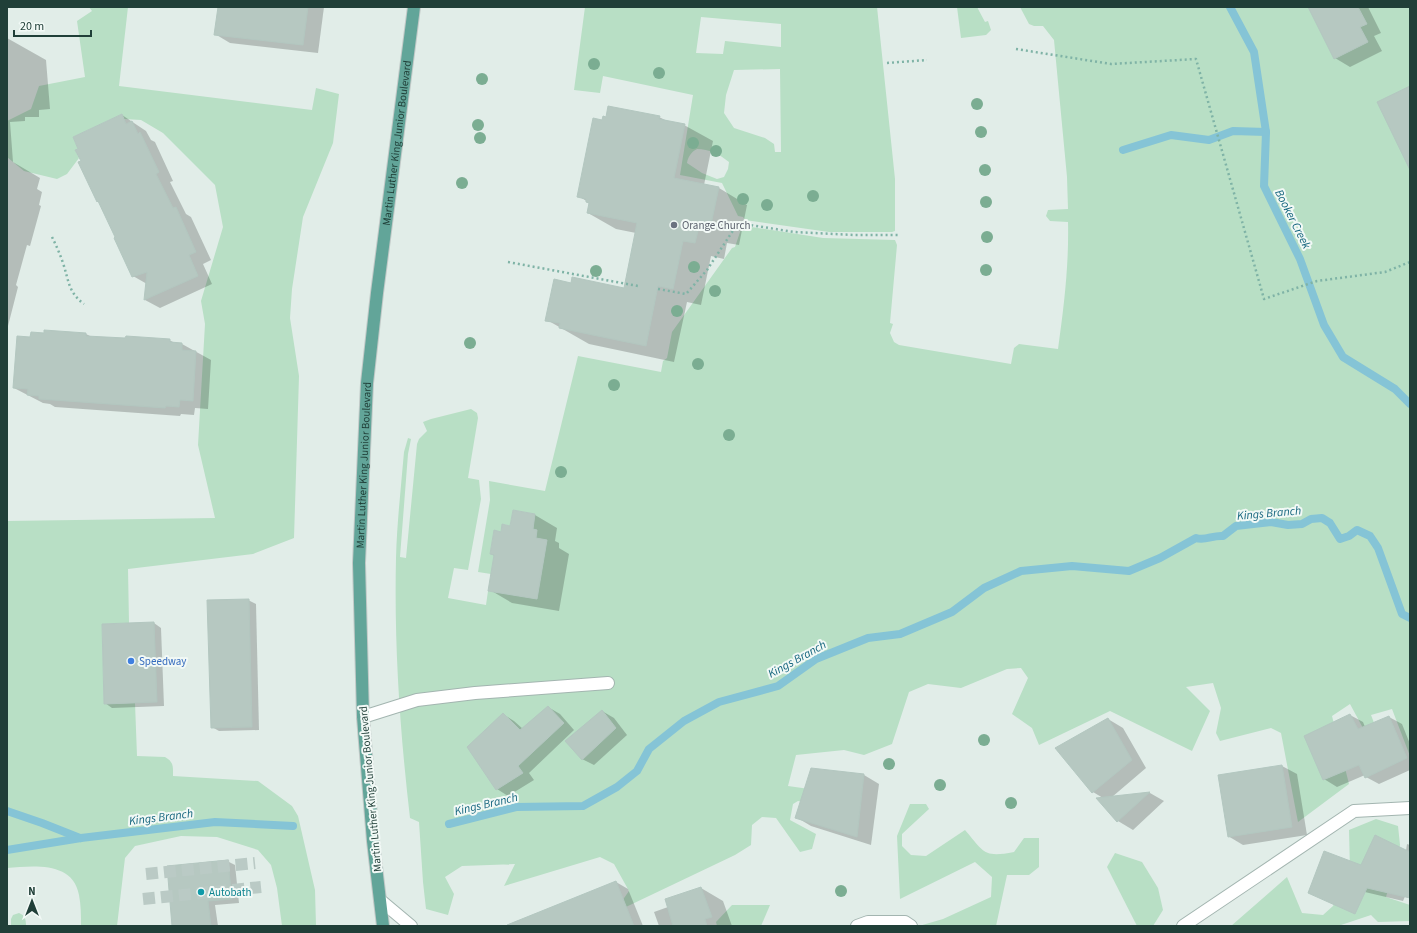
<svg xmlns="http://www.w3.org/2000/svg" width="1417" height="933" font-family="'Source Sans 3',sans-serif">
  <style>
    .green { fill: #b8dfc5; fill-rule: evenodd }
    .shadow { fill: #0003 }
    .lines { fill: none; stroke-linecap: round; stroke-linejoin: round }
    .stream { stroke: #85c4d6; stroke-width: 8 }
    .building { fill: #b6c8c1; stroke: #b3c7c0 }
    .minor-tunnel { stroke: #bacac5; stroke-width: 12; stroke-dasharray: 12 6; stroke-linecap: butt }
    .minor-casing { stroke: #a3b5b0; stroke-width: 14 }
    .major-casing { stroke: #c1c9c7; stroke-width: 14 }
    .path { stroke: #7fb3a6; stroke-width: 2.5; stroke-dasharray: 2 3; stroke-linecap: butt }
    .minor { stroke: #fff; stroke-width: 12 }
    .major { stroke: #62a599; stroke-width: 12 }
    .tree { fill: #7bad92 }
    .worship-dot { fill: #6b7280; stroke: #f2f9f6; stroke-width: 1.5 }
    .shop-dot { fill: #3f7fe0; stroke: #f2f9f6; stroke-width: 1.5 }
    .culture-dot { fill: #0f9aa8; stroke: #f2f9f6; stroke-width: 1.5 }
    .labels { text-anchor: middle; stroke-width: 4; stroke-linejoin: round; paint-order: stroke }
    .street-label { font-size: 11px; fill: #203f38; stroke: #f2f9f6 }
    .worship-label { font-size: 11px; fill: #5b616d; stroke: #f2f9f6; text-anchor: start }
    .shop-label { font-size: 11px; fill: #366cbe; stroke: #f2f9f6; text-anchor: start }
    .culture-label { font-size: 11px; fill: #0d838f; stroke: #f2f9f6; text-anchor: start }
    .water-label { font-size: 12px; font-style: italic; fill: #16667f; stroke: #f2f9f6 }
  </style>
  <rect width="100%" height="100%" fill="#e1ede8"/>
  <!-- green -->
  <g class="green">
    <path d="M89 7H128L119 86 312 110 316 88 339 94 333 143 303 217 292 289 290 318 299 376 294 538 253 554 128 569 129 623 102 624 104 704 135 703 137 756 165 757C174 762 173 767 173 776L258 781 292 806 298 816 315 890 316 926H282L277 888 271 865 258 850 217 837 181 836 135 846 125 858 117 926H81C81 916 81 905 79 895 73 861 33 866 7 868V521L215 518 198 445 205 324 201 301 223 227 215 185 163 133 141 120 124 119 122 114 73 137 78 149 75 150 79 158 67 174 57 179 24 171 7 157V121L31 109 39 86 85 77 77 21 92 11Z"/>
    <path d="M585 7H877L895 179V231L892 232H829L745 220 743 217 738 216 722 183 680 175 693 95 603 76 600 93 574 90ZM701 17 781 24V47L725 41 723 54 696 53ZM780 69 781 152H775L774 144 765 138 734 128 724 113 726 95 734 70ZM697 149C709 149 719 154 729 162L728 169 724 177 717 179 702 173 687 163C688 157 691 152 697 149Z"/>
    <polygon points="957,7 977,7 985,22 988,21 991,30 986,35 961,38"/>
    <path d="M1020 7H1410V756L1392 709 1371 715 1390 764 1384 767 1350 704 1332 716 1349 784 1298 822 1281 733 1271 728 1220 741 1216 733 1221 708 1213 683 1186 687 1210 711 1192 751 1110 711 1039 745 1032 728 1012 714 1028 678 1021 668 1007 669 961 688 928 684 909 692 892 744 864 755 844 750 796 755 788 786 859 796 857 812 798 801 793 804 790 820 816 834 812 849 800 852 776 818 762 817 752 825 751 845 735 855 586 926 622 901 629 891 614 864 600 857 504 886 515 864 462 866 445 877 454 894 448 915 426 909 423 882 419 822 410 818C400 732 394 645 396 558 397 522 401 487 404 452L408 438 411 439 408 454 400 557 406 558 417 444 419 439 427 431 423 422 431 419 471 409 477 413 478 418 468 478 479 480 481 499 468 570 454 568 448 598 486 605 488 591 537 599 547 540 536 538 537 530 533 529 535 514 513 510 510 526 503 524 501 532 494 531 490 554 495 555 491 574 478 572 490 500 489 481 545 491 578 356 661 372 663 361 667 358 672 332 732 248 735 247 741 229 745 226 823 238 895 240 897 245 890 323 893 324 890 333 894 342 899 345 1011 364 1014 348 1019 344 1058 349C1064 306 1069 265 1068 222L1050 221 1046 216 1048 210 1068 209 1067 177 1054 40 1043 26H1034L1029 24Z"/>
    <path d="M910 804H926L929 809 902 834V846L911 855 926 856 965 830C984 852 983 858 1014 852L1024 838H1039V867L1029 875H1007L996 926H919L943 919 991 897 992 877 975 862 900 899 897 836Z"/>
    <polygon points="1376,819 1398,826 1400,845 1386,897 1410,905 1410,921 1378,922 1371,915 1338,926 1231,926 1287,877 1302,913 1323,915 1333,906 1350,870 1349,830"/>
    <polygon points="1115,853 1142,862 1158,888 1163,910 1153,926 1137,926 1107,867"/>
    <polygon points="732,905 770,905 761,926 717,926 716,922"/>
    <path d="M19 913C25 915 26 920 26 926H11V919L13 915Z"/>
  </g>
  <!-- shadow -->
  <g class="shadow">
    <polygon points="219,7 324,7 318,53 230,43 215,34"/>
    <polygon points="1309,7 1368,7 1381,33 1374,36 1382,51 1350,67 1335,58"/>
    <polygon points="7,38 46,60 50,109 39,110 39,117 25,117 25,121 10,122 13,162 40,178 37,189 42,192 39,205 41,206 30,246 27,245 16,285 18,287 8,326"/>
    <polygon points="122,115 146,131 151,140 155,142 173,181 170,182 186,214 191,217 211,260 203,264 212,284 160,308 145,300 147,284 133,276 117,238 99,202 97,201"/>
    <polygon points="659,117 667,121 684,125 713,141 704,185 719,188 747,205 739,245 727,243 724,259 711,256 701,305 687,302 674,362 589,344 547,320 571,284 625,289 636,233 616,229 588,213 590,203 578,196 603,121"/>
    <polygon points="45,331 86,334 92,337 169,340 175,343 182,344 211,360 208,409 195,408 194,415 181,414 180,416 55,407 50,404 43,403 14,388 31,338 45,335"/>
    <polygon points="513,511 535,515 557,528 555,541 559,543 559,548 569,554 559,611 512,603 490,590 495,556 491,554 502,533 511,527"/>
    <polygon points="248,600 256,604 259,730 219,731 212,727"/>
    <polygon points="154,623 161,628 164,706 112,708 105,703"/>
    <polygon points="548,707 560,714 574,730 529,773 534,780 508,796 497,789 503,714 514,721 523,729"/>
    <polygon points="602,711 614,718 627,735 594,765 582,759"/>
    <polygon points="1350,715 1363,722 1365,727 1389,717 1402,724 1410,744 1410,770 1379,784 1366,777 1365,775 1337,787 1324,779"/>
    <polygon points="1108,719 1123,728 1146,768 1112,797 1150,793 1164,801 1133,830 1118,821 1098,798 1103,798 1093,792"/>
    <polygon points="1282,766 1297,774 1307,835 1243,845 1228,836"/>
    <polygon points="864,775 879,784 871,845 811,826 796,817"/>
    <polygon points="1407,844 1410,845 1410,885 1403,901 1331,884 1362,866 1406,851"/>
    <polygon points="227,861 235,865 239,903 215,905 218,926 173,926"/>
    <polygon points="616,882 628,889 643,926 594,926"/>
    <polygon points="701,888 723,901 732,926 659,926 654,912 668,907"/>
  </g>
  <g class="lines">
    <!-- stream -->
    <g class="stream">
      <polyline points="1230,7 1254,52 1266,132 1264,186 1300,259 1324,325 1343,357 1395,389 1410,404"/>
      <polyline points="1123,150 1171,135 1209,140 1233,131 1266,132"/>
      <polyline points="7,811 42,823 80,838"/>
      <path d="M449 824 516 807 583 806 617 787 637 771 649 749 684 721 719 702 778 686 816 659 868 638 900 634 952 612 984 588 1021 571 1072 566 1129 571 1160 558 1196 538C1205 541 1213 535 1223 536L1236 526 1271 522 1288 525 1302 524 1311 519 1322 518 1330 523 1340 539 1349 536 1357 530 1370 536 1378 548 1402 614 1410 618"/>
      <polyline points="7,850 81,838 215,822 293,826"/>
    </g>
  </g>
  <!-- building -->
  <g class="building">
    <polygon points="218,7 308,7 303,45 214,35"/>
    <polygon points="1308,7 1358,7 1367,24 1360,27 1368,42 1334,59"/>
    <polygon points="1410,86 1410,170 1377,102"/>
    <polygon points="608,106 660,116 659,119 685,124 674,178 719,187 710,229 699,227 695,243 683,241 673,289 658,286 646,346 559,328 560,323 545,321 554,279 571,283 572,277 624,288 637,223 587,213 589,203 586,202 586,199 577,197 593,118 602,120 603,116 606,117"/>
    <polygon points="122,114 126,124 132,121 138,134 140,132 159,172 156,174 173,208 176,207 196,252 189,255 198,276 144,300 147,272 132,277 114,238 115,237 98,201 97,202 78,162 81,161 75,150 78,149 73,137"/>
    <polygon points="44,330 86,333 86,336 125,338 126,336 170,339 170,342 182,343 182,350 196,351 193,401 180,400 179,407 166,406 165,408 39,399 39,396 27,395 28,389 13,388 17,336 30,337 31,332 44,333"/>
    <polygon points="513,510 535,514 533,529 537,530 536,538 547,540 537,599 488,591 494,555 490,554 494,530 501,532 502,524 510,526"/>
    <polygon points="249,599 252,727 211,728 207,600"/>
    <polygon points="154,622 157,702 104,704 102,624"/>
    <polygon points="548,706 564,723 518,766 523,773 496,790 467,747 503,713 520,730"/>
    <polygon points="602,710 616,728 582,760 565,741"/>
    <polygon points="1350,714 1358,729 1389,716 1407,758 1365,778 1359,765 1323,780 1304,736"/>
    <polygon points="1108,718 1132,760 1092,793 1055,748"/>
    <polygon points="1282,765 1292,827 1228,837 1218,775"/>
    <polygon points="811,768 864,774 857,837 795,818"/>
    <polygon points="1150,792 1117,822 1096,798"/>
    <polygon points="1375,835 1410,852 1410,898 1367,888 1355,914 1308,893 1324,851 1361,865"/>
    <polygon points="228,860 232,899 208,901 211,926 172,926 167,866"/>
    <polygon points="616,881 634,926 507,926 507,925"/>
    <polygon points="701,887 712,917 705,919 707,926 673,926 665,899"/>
  </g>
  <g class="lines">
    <!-- minor-tunnel -->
    <g class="minor-tunnel">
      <polyline points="146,874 255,863"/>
      <polyline points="143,899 261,887"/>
    </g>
    <defs>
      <g id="minor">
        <polyline points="363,717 417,700 475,693 608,683"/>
        <polyline points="380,900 411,926"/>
        <polyline points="857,926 868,922 905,922 911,926"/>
        <polyline points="1183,926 1354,811 1410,808"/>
      </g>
      <g id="major">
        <path id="s1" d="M383 926 373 841 363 717 359 563 367 383 377 293 414 7"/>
      </g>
    </defs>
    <!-- minor casing -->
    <use href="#minor" class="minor-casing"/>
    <!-- major casing -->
    <use href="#major" class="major-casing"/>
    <!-- path -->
    <g class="path">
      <polyline points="1016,49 1111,64 1196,59 1264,299 1317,281 1385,272 1410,262"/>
      <polyline points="887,63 927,60"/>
      <path d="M52 237C56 245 60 254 63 263 69 281 68 292 84 304"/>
      <polyline points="508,262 638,286"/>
      <polyline points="658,289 686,294 707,270 738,223 794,232 855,235 900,235"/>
    </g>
    <!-- minor -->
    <use href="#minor" class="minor"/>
    <!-- major -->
    <use href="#major" class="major"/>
  </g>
  <!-- trees -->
  <g class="tree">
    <circle cx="594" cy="64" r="6"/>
    <circle cx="659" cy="73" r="6"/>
    <circle cx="482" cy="79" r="6"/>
    <circle cx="977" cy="104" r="6"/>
    <circle cx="478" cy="125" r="6"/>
    <circle cx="981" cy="132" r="6"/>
    <circle cx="480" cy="138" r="6"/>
    <circle cx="693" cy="143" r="6"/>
    <circle cx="716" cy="151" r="6"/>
    <circle cx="985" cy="170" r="6"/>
    <circle cx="462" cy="183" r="6"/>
    <circle cx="813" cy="196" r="6"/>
    <circle cx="743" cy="199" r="6"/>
    <circle cx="986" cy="202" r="6"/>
    <circle cx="767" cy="205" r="6"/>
    <circle cx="987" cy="237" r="6"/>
    <circle cx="694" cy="267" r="6"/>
    <circle cx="986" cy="270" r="6"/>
    <circle cx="596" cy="271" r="6"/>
    <circle cx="715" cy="291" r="6"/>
    <circle cx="677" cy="311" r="6"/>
    <circle cx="470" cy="343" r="6"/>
    <circle cx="698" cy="364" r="6"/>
    <circle cx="614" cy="385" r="6"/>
    <circle cx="729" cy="435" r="6"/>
    <circle cx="561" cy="472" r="6"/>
    <circle cx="984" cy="740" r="6"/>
    <circle cx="889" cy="764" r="6"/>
    <circle cx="940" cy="785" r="6"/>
    <circle cx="1011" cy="803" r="6"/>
    <circle cx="841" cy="891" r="6"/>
  </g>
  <!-- markers -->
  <circle class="worship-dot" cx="674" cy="225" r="4"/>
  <circle class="shop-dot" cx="131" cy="661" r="4"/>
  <circle class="culture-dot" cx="201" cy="892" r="4"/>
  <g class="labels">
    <!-- street labels -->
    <g class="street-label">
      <text dy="4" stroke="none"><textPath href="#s1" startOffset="786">Martin Luther King Junior Boulevard</textPath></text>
      <text dy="4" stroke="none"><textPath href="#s1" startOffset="462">Martin Luther King Junior Boulevard</textPath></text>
      <text transform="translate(370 789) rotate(-95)" y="4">Martin Luther King Junior Boulevard</text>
    </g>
    <!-- worship labels -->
    <g class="worship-label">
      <text x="682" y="229">Orange Church</text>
    </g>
    <!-- shop labels -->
    <g class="shop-label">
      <text x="139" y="665">Speedway</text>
    </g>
    <!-- culture labels -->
    <g class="culture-label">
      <text x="209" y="896">Autobath</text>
    </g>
    <!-- water labels -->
    <g class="water-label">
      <text transform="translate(1293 219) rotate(63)" y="4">Booker Creek</text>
      <text transform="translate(1269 513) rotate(-5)" y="4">Kings Branch</text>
      <text transform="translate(797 659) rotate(-29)" y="4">Kings Branch</text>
      <text transform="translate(486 804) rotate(-13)" y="4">Kings Branch</text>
      <text transform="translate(161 817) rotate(-7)" y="4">Kings Branch</text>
    </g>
  </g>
  <!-- border -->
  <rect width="1417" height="933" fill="none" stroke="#203f38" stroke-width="16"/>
  <!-- north arrow -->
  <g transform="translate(32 901)" stroke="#f2f9f6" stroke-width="3" paint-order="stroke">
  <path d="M0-3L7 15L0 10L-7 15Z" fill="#203f38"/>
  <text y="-6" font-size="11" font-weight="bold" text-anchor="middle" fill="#203f38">N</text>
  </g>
  <!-- scale -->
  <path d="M14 30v6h77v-6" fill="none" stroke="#203f38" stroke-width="2"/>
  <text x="20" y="30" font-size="12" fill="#203f38" stroke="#f2f9f6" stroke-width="3" paint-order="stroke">20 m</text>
</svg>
